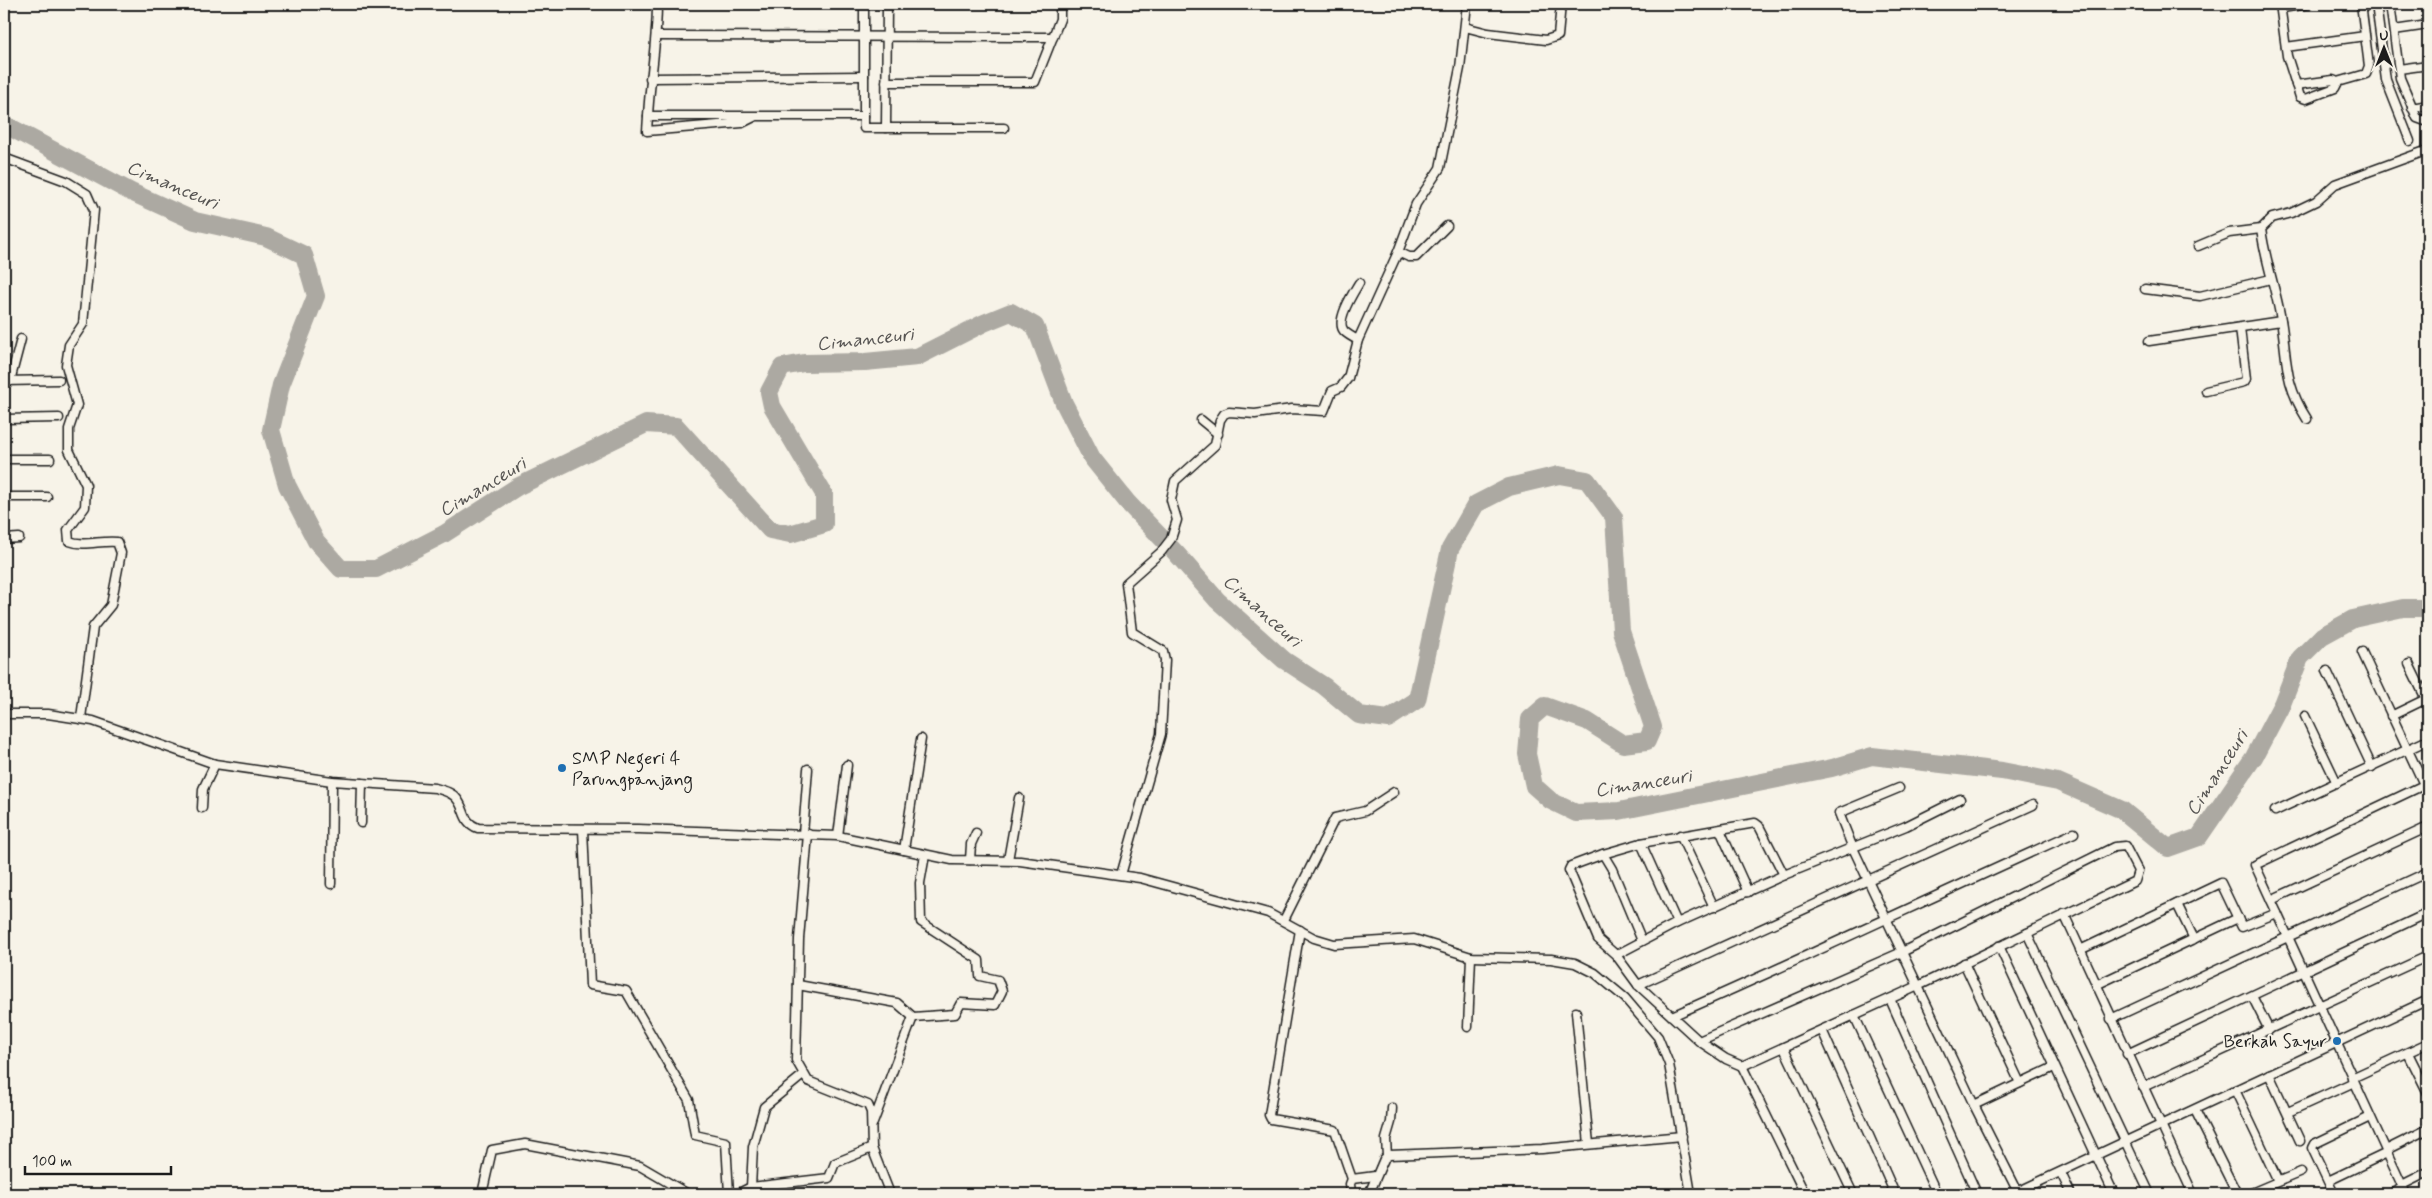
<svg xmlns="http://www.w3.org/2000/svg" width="2432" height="1198" font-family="Mynerve,sans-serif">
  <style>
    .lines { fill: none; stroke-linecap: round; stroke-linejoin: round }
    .river { stroke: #aca9a2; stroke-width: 18 }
    .minor-casing { stroke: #1c1c1c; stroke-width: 11 }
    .minor { stroke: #f7f3e8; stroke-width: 8 }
    .poi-dot { fill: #1f6fb2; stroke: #f7f3e8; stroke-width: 2 }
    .labels { text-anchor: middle; stroke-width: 4; stroke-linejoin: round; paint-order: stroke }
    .poi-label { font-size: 18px; fill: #1c1c1c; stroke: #f7f3e8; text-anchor: start }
    .water-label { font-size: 19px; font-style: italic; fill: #565452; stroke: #f7f3e8 }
  </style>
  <rect width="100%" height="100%" fill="#f7f3e8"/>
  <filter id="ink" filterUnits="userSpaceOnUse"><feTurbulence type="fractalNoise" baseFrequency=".02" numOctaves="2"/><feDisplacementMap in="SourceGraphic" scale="10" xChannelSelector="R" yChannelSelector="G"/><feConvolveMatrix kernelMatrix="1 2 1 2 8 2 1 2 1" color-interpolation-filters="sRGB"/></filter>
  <g filter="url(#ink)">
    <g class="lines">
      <!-- river -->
      <polyline class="river" points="4,124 131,192 195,221 266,237 304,255 316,296 281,385 271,430 287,485 316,541 341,569 376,569 444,534 517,487 646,424 676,426 770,530 790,534 824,524 824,494 772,406 769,392 782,367 804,363 865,362 917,357 984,323 1011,312 1035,326 1064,403 1092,458 1128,503 1176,553 1217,600 1284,660 1324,686 1359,715 1388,719 1417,700 1450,549 1476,504 1509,487 1559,475 1587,480 1614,517 1621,631 1653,727 1647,741 1623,744 1587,721 1545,706 1530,719 1527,754 1534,786 1551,801 1576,813 1619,811 1832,768 1872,756 2002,771 2058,782 2122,810 2168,848 2199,837 2254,757 2282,704 2300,658 2322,636 2353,619 2403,608 2428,608"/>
      <defs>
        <g id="minor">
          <path d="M657 4C657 42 650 78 648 116H864"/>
          <polyline points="864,4 864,128 1004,128"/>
          <polyline points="2280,4 2287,56 2300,97 2306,99 2335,88 2338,82"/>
          <polyline points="2376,4 2386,80 2410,141"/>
          <polyline points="2390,4 2400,78 2417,118 2428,122"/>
          <polyline points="2282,8 2308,4"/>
          <polyline points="1465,27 1488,33 1546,40 1558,36 1561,4"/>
          <polyline points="2394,30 2428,25"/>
          <polyline points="657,36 1053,37"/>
          <polyline points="2286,47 2365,36"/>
          <polyline points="2399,69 2428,65"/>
          <polyline points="650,78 864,76"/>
          <polyline points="886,82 1035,82 1060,19 1060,4"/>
          <polyline points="2296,85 2333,80 2338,82 2366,74 2369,66 2361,4"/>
          <polyline points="2412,108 2428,105"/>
          <polyline points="648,116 647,131 742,123 754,117"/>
          <polyline points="886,128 887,4"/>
          <path d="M4 158 66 181 87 194 94 210 83 324 69 345 66 365 77 405 69 429V450L86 485 85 507 68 530 69 541C84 547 101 540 117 542L121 553 111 605 93 627 81 718"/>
          <polyline points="2198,246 2229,233 2261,229"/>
          <polyline points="1398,252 1409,257 1416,257 1447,226"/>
          <polyline points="2145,289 2200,296 2271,279"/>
          <path d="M1358 340C1354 338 1348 335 1344 331 1335 321 1353 293 1359 283"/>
          <polyline points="2149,341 2281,321"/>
          <polyline points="4,381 59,380"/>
          <polyline points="10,381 21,339"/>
          <polyline points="2206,391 2244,382 2246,379 2240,328"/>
          <polyline points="4,419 59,418"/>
          <path d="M2307 419C2283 381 2288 361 2281 320 2276 289 2265 260 2261 229L2272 218 2291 213 2316 201 2335 184 2428 150"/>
          <polyline points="1201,420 1218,434"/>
          <polyline points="4,459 50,459"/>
          <polyline points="4,497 47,497"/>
          <polyline points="4,539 19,538"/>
          <polyline points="2362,652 2428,793"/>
          <polyline points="2409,664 2426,699"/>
          <polyline points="2327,671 2372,767"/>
          <path d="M4 714H48L93 721 215 764 332 781 435 788C442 790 452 792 457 799 466 810 462 822 478 828L638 829 838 836 952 860 1020 861 1140 878 1268 913 1314 938 1334 944 1414 939 1471 957 1551 959 1575 963 1595 973 1625 998 1658 1037 1669 1064 1691 1194"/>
          <polyline points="2305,716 2337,783"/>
          <polyline points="2391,716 2428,698"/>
          <polyline points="1899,788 1839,813 1852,846 1974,1105 2019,1194"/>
          <polyline points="202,808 203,789 215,764"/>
          <polyline points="2275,811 2428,740"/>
          <polyline points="361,823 362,783"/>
          <polyline points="583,829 590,985 626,991 689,1100 695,1135 726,1142 729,1194"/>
          <polyline points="1720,830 1748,892"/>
          <polyline points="803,834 808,769"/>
          <polyline points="808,834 799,939 796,1060 808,1081 868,1105 871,1112 872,1148 890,1194"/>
          <polyline points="1680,835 1714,907"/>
          <polyline points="838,836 847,765"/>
          <polyline points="1641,843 1603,854 1612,869 1642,941"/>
          <polyline points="904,850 921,739"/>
          <polyline points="1603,854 1571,866 1569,870 1598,939 1616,955 1638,985 1699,1041 1726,1059 1742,1066 1918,986 2135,881 2138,871 2125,846 2114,847 1902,952 1699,1041"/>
          <polyline points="970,860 971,844 976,833"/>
          <polyline points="1008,860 1019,798"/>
          <polyline points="1121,875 1161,734 1165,660 1163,651 1132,632 1126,583 1161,552 1171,539 1177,520 1171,500 1175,481 1215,445 1220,420 1224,414 1229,412 1255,414 1292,409 1324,411 1332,391 1341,387 1348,378 1358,340 1398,252 1416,204 1440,168 1460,68 1467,4"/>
          <polyline points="331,884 332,781"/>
          <polyline points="2271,900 2428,827"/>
          <polyline points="2177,904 2194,939"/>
          <polyline points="2064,914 2193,1194"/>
          <polyline points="1284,920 1335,818 1365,811 1394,792"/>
          <polyline points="1677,923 1641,843 1755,823 1759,826 1784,875"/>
          <polyline points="1300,930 1269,1115 1271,1119 1335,1130 1352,1179"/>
          <polyline points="2027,933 2150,1194"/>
          <polyline points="1999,946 2114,1194"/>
          <polyline points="2080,950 2221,883 2242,927 2277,913"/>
          <polyline points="1616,955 1677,923 1784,875 1906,826 1960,799"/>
          <polyline points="1964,963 2020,1083"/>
          <polyline points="798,985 897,1003 913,1017 873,1123"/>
          <polyline points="1638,985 2033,805"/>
          <polyline points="2096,985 2238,918"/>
          <polyline points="2252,996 2269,1030"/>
          <polyline points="1890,999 1977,1194"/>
          <polyline points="1576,1012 1589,1144"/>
          <polyline points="1854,1015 1937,1194"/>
          <path d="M1672 1016C1807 957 1940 893 2074 833"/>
          <polyline points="913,1017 955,1014 961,1003 995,1005 1002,991 998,980 980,976 979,960 921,922 920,883 925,855"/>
          <polyline points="2111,1019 2428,872"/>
          <polyline points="1468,1027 1471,957"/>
          <polyline points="1822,1030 1895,1194"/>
          <polyline points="1784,1048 1853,1194"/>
          <polyline points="2408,1053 2428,1093"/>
          <polyline points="2127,1054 2428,913"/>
          <polyline points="1742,1066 1805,1194"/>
          <polyline points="2269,1074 2300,1141"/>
          <polyline points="2352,1078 2428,1043"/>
          <polyline points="2143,1087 2428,956"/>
          <polyline points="2235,1090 2278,1181"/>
          <polyline points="1974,1105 2054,1067"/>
          <polyline points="2195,1110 2237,1194"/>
          <polyline points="2288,1112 2354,1082"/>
          <polyline points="2386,1150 2428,1129"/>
          <polyline points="1387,1156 1386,1139 1391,1122 1392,1108"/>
          <polyline points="2061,1173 2071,1194"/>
          <polyline points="2328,1181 2387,1153"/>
          <polyline points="2402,1185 2428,1172"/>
          <polyline points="751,1187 753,1147 764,1107 803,1075"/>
          <polyline points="2015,1193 2428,1000"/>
          <polyline points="482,1194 492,1150 525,1144 640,1166 688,1194"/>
          <polyline points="737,1194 751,1187 829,1178 835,1163 872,1148"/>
          <polyline points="1351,1194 1350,1184 1352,1179 1375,1176"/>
          <polyline points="1369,1194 1384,1159 1389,1155 1542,1149 1682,1136"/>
          <polyline points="2249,1194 2301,1172"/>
          <polyline points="2334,1194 2312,1148 2314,1144 2370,1117"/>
          <polyline points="2390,1194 2403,1188"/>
          <polyline points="2406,1194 2255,865 2428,783"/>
        </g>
      </defs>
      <!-- minor casing -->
      <use href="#minor" class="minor-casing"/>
      <!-- minor -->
      <use href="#minor" class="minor"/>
    </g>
  </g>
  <!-- markers -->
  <g class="poi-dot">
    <circle cx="562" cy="768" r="5"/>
    <circle cx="2337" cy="1041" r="5"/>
  </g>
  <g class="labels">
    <!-- poi labels -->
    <g class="poi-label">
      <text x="572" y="764">SMP Negeri 4<tspan x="572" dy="21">Parungpanjang</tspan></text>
      <text x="2327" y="1047" text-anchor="end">Berkah Sayur</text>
    </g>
    <!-- water labels -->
    <g class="water-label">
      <text transform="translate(173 184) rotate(23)" y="7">Cimanceuri</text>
      <text transform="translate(865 338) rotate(-6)" y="7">Cimanceuri</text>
      <text transform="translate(482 486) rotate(-31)" y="7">Cimanceuri</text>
      <text transform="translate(1263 610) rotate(42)" y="7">Cimanceuri</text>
      <text transform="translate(2216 772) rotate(-57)" y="7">Cimanceuri</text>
      <text transform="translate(1643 782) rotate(-9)" y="7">Cimanceuri</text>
    </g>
  </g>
  <!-- margin -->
  <rect width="2432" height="1198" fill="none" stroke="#f7f3e8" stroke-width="20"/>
  <rect x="10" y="10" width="2412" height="1178" fill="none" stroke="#1c1c1c" stroke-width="2" filter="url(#ink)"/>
  <!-- north arrow -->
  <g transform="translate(2384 48)" stroke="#f7f3e8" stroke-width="4" paint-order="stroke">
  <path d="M0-4L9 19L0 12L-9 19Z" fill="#1c1c1c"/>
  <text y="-8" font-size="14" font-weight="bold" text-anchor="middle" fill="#1c1c1c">U</text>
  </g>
  <!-- scale -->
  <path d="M25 1166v8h146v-8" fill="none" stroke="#1c1c1c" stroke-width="2.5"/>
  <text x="32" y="1166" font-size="15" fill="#1c1c1c" stroke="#f7f3e8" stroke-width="4" paint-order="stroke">100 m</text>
</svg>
